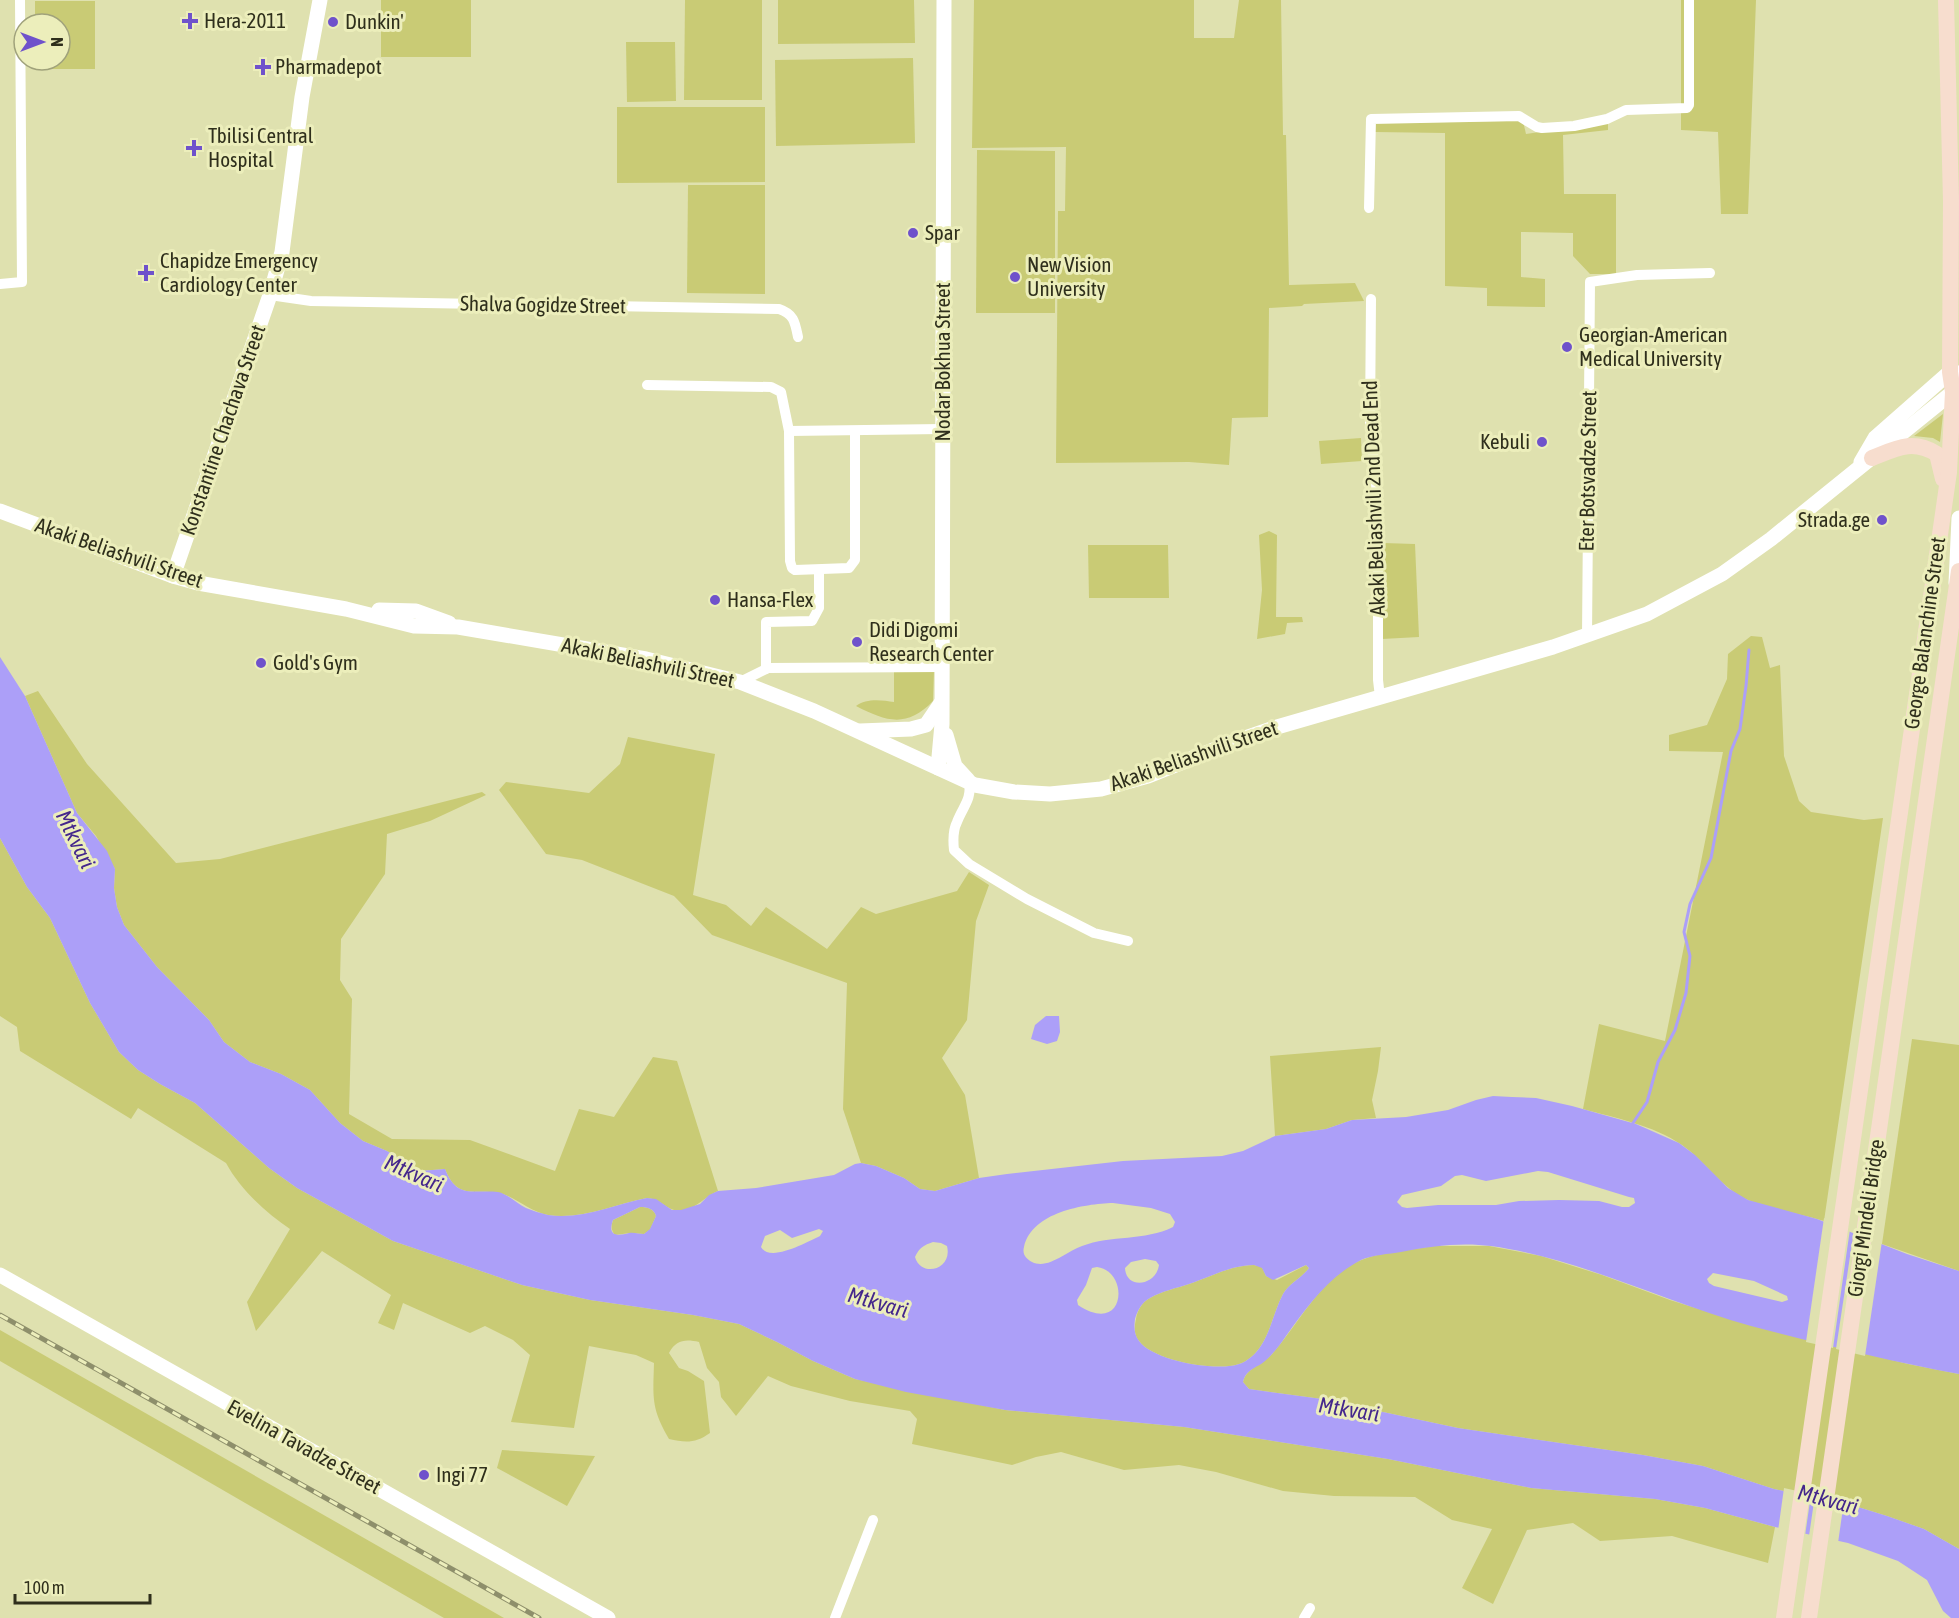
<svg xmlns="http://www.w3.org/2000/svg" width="1959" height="1618" font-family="'Asap Condensed',sans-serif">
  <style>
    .green { fill: #c9cb75 }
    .water { fill: #ac9ff8; fill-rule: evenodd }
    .pier { fill: #dfe1af }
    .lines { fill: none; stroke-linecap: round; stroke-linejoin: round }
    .stream { stroke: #ac9ff8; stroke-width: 3 }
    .street { stroke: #fff; stroke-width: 10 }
    .secondary { stroke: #fff; stroke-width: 15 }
    .primary { stroke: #f7ddce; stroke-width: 16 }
    .rail-casing { stroke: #8e8f6b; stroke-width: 5 }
    .rail { stroke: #eceebb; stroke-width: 3; stroke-dasharray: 9; stroke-linecap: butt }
    .poi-dot { fill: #6f52cb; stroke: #eceebb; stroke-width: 2 }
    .labels { text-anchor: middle; stroke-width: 6; stroke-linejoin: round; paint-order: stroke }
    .poi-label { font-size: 21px; fill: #2f2f1c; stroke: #eceebb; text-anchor: start }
    .street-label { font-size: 21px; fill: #2f2f1c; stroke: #eceebb }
    .water-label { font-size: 22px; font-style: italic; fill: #44278c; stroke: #eceebb }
  </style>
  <rect width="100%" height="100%" fill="#dfe1af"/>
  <!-- green -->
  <g class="green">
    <rect x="381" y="0" width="90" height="57"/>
    <polygon points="685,0 762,0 762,100 684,100"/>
    <polygon points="778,0 914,0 915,43 778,44"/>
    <polygon points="974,0 1194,0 1194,38 1234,38 1239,0 1281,0 1283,135 1286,135 1289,285 1355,283 1364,301 1304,304 1302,306 1269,308 1268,417 1232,418 1229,465 1189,462 1056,463 1058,211 1065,211 1066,147 972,148"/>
    <polygon points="1681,0 1756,0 1748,214 1721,214 1718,132 1681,130"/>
    <polygon points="35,1 95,1 95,69 35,69 35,60 60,60 60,24 35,24"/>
    <polygon points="626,42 675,42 676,101 627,102"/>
    <polygon points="913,58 915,143 776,146 775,60"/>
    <polygon points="617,107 765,107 765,182 617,183"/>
    <polygon points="1523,121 1526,134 1608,122 1608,130 1563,135 1564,194 1616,194 1616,274 1590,274 1573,256 1573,233 1521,232 1521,277 1545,279 1545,307 1487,306 1487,288 1445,286 1445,133 1375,132 1375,123"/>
    <polygon points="977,150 1055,151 1055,313 976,313"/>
    <polygon points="688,185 765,185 765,294 687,293"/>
    <polygon points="1943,414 1940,442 1933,438 1914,436"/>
    <polygon points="1361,438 1362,461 1321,464 1319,441"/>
    <polygon points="1269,531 1277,535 1276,617 1302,617 1303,622 1287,623 1285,634 1257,639 1262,590 1259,535"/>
    <polygon points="1383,543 1415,544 1419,637 1382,639"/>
    <polygon points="1088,545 1168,545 1169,598 1089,598"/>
    <path d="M1751 636 1762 637 1770 668 1780 665 1784 756 1799 801 1811 812 1864 820 1883 818 1824 1221C1799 1213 1772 1210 1748 1200 1722 1189 1705 1161 1682 1145 1653 1125 1615 1118 1583 1109L1599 1024 1665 1041 1723 752 1669 751V735L1707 725 1727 679 1728 654Z"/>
    <path d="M934 670 933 701C907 728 887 722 856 706 866 698 882 700 894 702V671Z"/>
    <path d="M38 691 87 764 176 863 220 859 482 792 486 795 430 821 387 834 385 874 341 939 340 980 352 999 349 1114 392 1139 470 1140 555 1171 579 1109 614 1117 653 1057 677 1061 718 1191C703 1197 693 1214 674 1210 664 1207 660 1199 647 1198 615 1204 582 1220 548 1215 530 1212 511 1194 498 1193 474 1189 457 1200 445 1169L420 1171 387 1151 363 1141 340 1123 310 1090 281 1074 250 1062 224 1042 209 1020 157 967 124 925 117 907 114 888 115 869 96 836 77 813 25 696Z"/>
    <polygon points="628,737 715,754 693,895 726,905 751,926 766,907 827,949 861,907 876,914 957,891 969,872 989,885 976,921 967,1020 942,1058 965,1095 979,1178 935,1191 920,1189 904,1178 876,1166 861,1163 843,1109 847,983 712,935 674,896 582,860 546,854 499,790 506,782 589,793 620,764"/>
    <path d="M0 838 27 887 50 918 90 1003 119 1052 138 1070 160 1084 195 1103 269 1168 297 1188 393 1241 522 1285 590 1300 693 1315 739 1324 777 1342 813 1361 855 1379 1005 1410 1184 1427 1388 1459 1531 1488 1655 1499 1705 1508 1775 1527 1768 1563 1672 1536 1600 1541 1573 1523 1527 1530 1493 1604 1462 1588 1492 1529 1452 1520 1415 1497 1334 1496 1283 1491 1216 1472 1179 1465 1124 1470 1061 1452 1036 1457 1012 1465 912 1444 917 1419 910 1411 850 1401 791 1386 768 1376 736 1416 721 1397 719 1382 707 1368 699 1342C685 1339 676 1340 669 1353L679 1368 688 1371 704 1381 710 1433C696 1443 686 1443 669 1439 651 1408 653 1398 654 1363L636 1355 589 1346 574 1428 511 1422 530 1355 513 1340 485 1326 470 1333 403 1303 394 1330 378 1323 391 1295 322 1251 256 1331 247 1302 290 1229C266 1213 240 1189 226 1163L138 1108 131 1119 20 1051 17 1027 0 1016Z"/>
    <polygon points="1912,1039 1959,1045 1959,1271 1882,1244"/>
    <polygon points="1381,1047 1378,1071 1372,1100 1376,1118 1352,1120 1326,1129 1275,1136 1270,1056"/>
    <path d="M640 1207C648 1207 654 1209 656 1216L650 1230 644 1234 630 1233 615 1235C611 1230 611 1226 613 1220Z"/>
    <path d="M1432 1246H1489L1541 1256 1602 1275 1670 1300 1750 1325 1908 1364 1959 1374V1549L1924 1529 1887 1516 1858 1507 1774 1489 1703 1466 1643 1455 1458 1428 1322 1399 1249 1389 1243 1382C1246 1368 1263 1364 1272 1354 1300 1323 1322 1274 1364 1259 1382 1252 1412 1250 1432 1246Z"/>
    <path d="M1254 1265 1262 1267 1266 1276 1277 1280 1306 1265 1309 1268C1302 1278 1289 1283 1283 1294 1271 1316 1269 1350 1242 1363 1220 1373 1153 1361 1139 1341 1134 1335 1134 1327 1136 1319 1137 1311 1142 1302 1150 1298 1162 1291 1177 1288 1189 1284 1213 1276 1228 1266 1254 1265Z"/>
    <polygon points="0,1330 504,1618 444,1618 0,1361"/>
    <polygon points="502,1450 595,1456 567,1506 497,1468"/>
  </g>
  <!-- water -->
  <g class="water">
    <path d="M0 657 25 696 77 813 107 851 115 869 114 888 117 907 124 925 157 967 209 1020 224 1042 250 1062 281 1074 310 1090 340 1123 363 1141 387 1151 420 1171 445 1169C457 1200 474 1189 498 1192 508 1194 517 1204 526 1208 533 1211 541 1213 548 1215 582 1220 615 1204 647 1198L656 1199 672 1210H681L700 1204 709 1195 718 1191 756 1188 834 1175 855 1164 861 1163 876 1166 904 1178 920 1189 935 1191 979 1178 1007 1174 1123 1161 1222 1156 1243 1151 1275 1136 1326 1129 1352 1120 1406 1117 1448 1110 1476 1100 1493 1096 1512 1097 1536 1098 1572 1106 1636 1124 1679 1143 1695 1155 1728 1188 1748 1200 1817 1219 1907 1254 1959 1271V1374C1889 1361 1820 1344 1751 1326 1664 1302 1582 1259 1491 1246 1462 1242 1430 1246 1401 1252 1389 1254 1372 1255 1361 1260 1328 1277 1307 1307 1286 1336 1280 1345 1273 1354 1265 1361 1257 1368 1246 1369 1243 1382L1249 1389 1322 1399 1458 1428 1643 1455 1703 1466 1774 1489 1858 1507 1887 1516 1924 1529 1959 1549V1618H1951L1943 1611 1927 1580 1898 1561 1848 1543 1775 1527 1705 1508 1655 1499 1531 1488 1388 1459 1184 1427 1005 1410 906 1392 855 1379 813 1361 777 1342 739 1324 693 1315 590 1300 522 1285 393 1241 297 1188 269 1168 195 1103 160 1084 138 1070 119 1052 90 1003 50 918 27 887 0 838ZM1538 1171 1548 1172 1629 1197 1634 1198 1635 1203 1629 1207H1622L1599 1201 1559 1200 1519 1201 1496 1205H1438L1407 1208 1402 1207 1397 1202 1402 1195 1441 1186 1455 1176 1462 1175 1486 1181ZM1113 1203 1151 1208 1170 1214 1175 1222 1173 1227C1145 1241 1111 1235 1082 1246 1067 1251 1048 1270 1032 1262 1026 1259 1022 1254 1024 1247 1032 1212 1084 1204 1113 1203ZM640 1207C648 1207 654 1209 656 1216L650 1229 644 1234C639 1234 634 1232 629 1233 618 1236 607 1237 613 1220ZM819 1229 823 1231 820 1236C807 1242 770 1263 761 1247L765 1236 780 1230 792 1238ZM933 1242 941 1243 947 1246C953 1270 921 1278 915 1257 919 1248 924 1245 933 1242ZM1145 1259 1156 1261 1159 1265C1156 1286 1126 1290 1125 1268L1131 1262ZM1254 1265 1262 1268 1266 1276 1273 1280 1306 1265 1309 1268C1302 1278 1289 1283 1283 1294 1271 1316 1269 1350 1242 1363 1220 1373 1153 1361 1139 1341 1134 1335 1134 1327 1135 1319 1137 1311 1142 1302 1150 1298 1162 1291 1177 1288 1189 1284 1213 1276 1228 1266 1254 1265ZM1097 1267C1130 1271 1126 1337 1078 1305L1077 1300 1086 1285 1092 1268ZM1713 1273 1754 1281 1787 1296 1788 1300 1782 1302 1714 1286 1709 1283 1707 1279Z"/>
    <polygon points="1046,1016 1059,1016 1060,1032 1057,1041 1047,1044 1031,1039 1035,1025"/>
  </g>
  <!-- pier -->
  <g class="pier">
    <polygon points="1824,1218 1850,1229 1833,1348 1806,1342"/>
    <polygon points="1854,1230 1882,1241 1865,1356 1836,1349"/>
    <polygon points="1784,1488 1811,1494 1805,1536 1778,1531"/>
    <polygon points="1815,1495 1844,1501 1838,1543 1809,1536"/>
  </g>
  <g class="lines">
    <!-- stream -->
    <polyline class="stream" points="1633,1123 1647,1102 1658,1062 1675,1030 1686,993 1690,956 1684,932 1690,904 1711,858 1731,751 1740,729 1746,686 1749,650"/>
    <!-- street -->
    <g class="street">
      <polyline points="1369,208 1371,119 1519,116 1537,127 1542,128 1574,126 1607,119 1626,110 1687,108 1689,105 1689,0"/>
      <polyline points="0,284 22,282 20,0"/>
      <path d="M270 295 311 301 779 309C794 314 795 322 798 337"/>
      <polyline points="1371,299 1370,423 1378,505 1378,680 1380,697"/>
      <polyline points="647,385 771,387 781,392 789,431 790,561 792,568 795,570 849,568 855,560 855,431"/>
      <polyline points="789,431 942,429"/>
      <polyline points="1587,637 1590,282 1637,275 1710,273"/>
      <polyline points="766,669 766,622 812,621 819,608 819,571"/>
      <polyline points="740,682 768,668 941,667"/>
      <path d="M969 782C972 800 963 806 957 822 953 830 953 841 954 850L969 864 1027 899 1094 933 1128 941"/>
      <polyline points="835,1618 873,1520"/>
      <polyline points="1304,1618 1310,1608"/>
    </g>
    <!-- secondary -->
    <g class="secondary">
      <polyline points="1861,462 1875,438 1950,372 1959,373"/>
      <polyline points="0,511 173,576 198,583 346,609 414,626 458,627 646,659 740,682 814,711 975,785 1014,792 1050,794 1101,789 1148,776 1236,741 1277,727 1553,647 1647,614 1722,574 1771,539 1959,387"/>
      <polyline points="173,576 270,295 282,252 302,97 320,0"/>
      <polyline points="1956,583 1959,518"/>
      <polyline points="379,610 416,611 449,623"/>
      <polyline points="860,731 911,729 926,725 941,703"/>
      <polyline points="946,735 955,766 968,780"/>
      <polyline points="938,768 942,724 944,0"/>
      <polyline points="0,1275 608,1618"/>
    </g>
    <!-- primary -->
    <g class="primary">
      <path d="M1872 458C1897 448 1913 439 1937 454L1943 479"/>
      <polyline points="1784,1618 1949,472 1953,392 1950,372 1951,201 1946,0"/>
      <polyline points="1809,1618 1959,571"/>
    </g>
    <defs>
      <polyline id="rail" points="0,1315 539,1618"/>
    </defs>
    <!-- rail casing -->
    <use href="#rail" class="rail-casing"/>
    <!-- rail -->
    <use href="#rail" class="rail"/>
  </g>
  <!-- markers -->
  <g class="poi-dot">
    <path d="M187 12h6v6h6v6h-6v6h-6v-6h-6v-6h6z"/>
    <circle cx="333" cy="22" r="6"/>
    <path d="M260 58h6v6h6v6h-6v6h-6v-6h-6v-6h6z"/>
    <path d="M191 139h6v6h6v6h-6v6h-6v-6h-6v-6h6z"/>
    <circle cx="913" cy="233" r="6"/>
    <path d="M143 264h6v6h6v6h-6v6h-6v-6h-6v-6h6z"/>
    <circle cx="1015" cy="277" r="6"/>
    <circle cx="1567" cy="347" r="6"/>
    <circle cx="1542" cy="442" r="6"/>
    <circle cx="1882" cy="520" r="6"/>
    <circle cx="715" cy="600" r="6"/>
    <circle cx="857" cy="642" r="6"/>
    <circle cx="261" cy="663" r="6"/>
    <circle cx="424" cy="1475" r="6"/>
  </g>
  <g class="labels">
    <!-- poi labels -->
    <g class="poi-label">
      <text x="204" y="28">Hera-2011</text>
      <text x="345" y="29">Dunkin'</text>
      <text x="275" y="74">Pharmadepot</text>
      <text x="208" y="143">Tbilisi Central<tspan x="208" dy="24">Hospital</tspan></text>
      <text x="925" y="240">Spar</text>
      <text x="160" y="268">Chapidze Emergency<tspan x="160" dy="24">Cardiology Center</tspan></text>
      <text x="1027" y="272">New Vision<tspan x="1027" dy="24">University</tspan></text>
      <text x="1579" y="342">Georgian-American<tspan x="1579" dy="24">Medical University</tspan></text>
      <text x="1530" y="449" text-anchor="end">Kebuli</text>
      <text x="1870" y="527" text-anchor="end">Strada.ge</text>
      <text x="727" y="607">Hansa-Flex</text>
      <text x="869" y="637">Didi Digomi<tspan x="869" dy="24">Research Center</tspan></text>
      <text x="273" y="670">Gold's Gym</text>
      <text x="436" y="1482">Ingi 77</text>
    </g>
    <!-- street labels -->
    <g class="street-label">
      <text transform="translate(543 305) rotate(1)" y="7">Shalva Gogidze Street</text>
      <text transform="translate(943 362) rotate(-90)" y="7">Nodar Bokhua Street</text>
      <text transform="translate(223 430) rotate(-71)" y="7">Konstantine Chachava Street</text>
      <text transform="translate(1588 471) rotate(-89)" y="7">Eter Botsvadze Street</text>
      <text transform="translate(1374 498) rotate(-92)" y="7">Akaki Beliashvili 2nd Dead End</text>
      <text transform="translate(119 553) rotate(19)" y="7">Akaki Beliashvili Street</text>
      <text transform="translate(1925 633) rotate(-82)" y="7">George Balanchine Street</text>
      <text transform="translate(648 663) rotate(12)" y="7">Akaki Beliashvili Street</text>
      <text transform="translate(1194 756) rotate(-19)" y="7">Akaki Beliashvili Street</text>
      <text transform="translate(1866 1218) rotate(-82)" y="7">Giorgi Mindeli Bridge</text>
      <text transform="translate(304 1447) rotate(29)" y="7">Evelina Tavadze Street</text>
    </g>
    <!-- water labels -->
    <g class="water-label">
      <text transform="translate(76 839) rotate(64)" y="8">Mtkvari</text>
      <text transform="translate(414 1173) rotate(24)" y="8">Mtkvari</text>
      <text transform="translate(878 1302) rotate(16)" y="8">Mtkvari</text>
      <text transform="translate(1349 1409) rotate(9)" y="8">Mtkvari</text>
      <text transform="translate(1828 1499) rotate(15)" y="8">Mtkvari</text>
    </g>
  </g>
  <!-- north arrow -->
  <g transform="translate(42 42) rotate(90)"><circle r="28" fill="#eceebb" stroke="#a0a27b" stroke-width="1.5"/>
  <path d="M0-4.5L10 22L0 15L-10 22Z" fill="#6f52cb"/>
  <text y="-9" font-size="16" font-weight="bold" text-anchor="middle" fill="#2f2f1c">N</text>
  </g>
  <!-- scale -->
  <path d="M15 1594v9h135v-9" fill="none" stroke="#2f2f1c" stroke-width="3"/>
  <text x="24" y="1594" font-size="18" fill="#2f2f1c" stroke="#eceebb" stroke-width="4.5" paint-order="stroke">100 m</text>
</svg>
